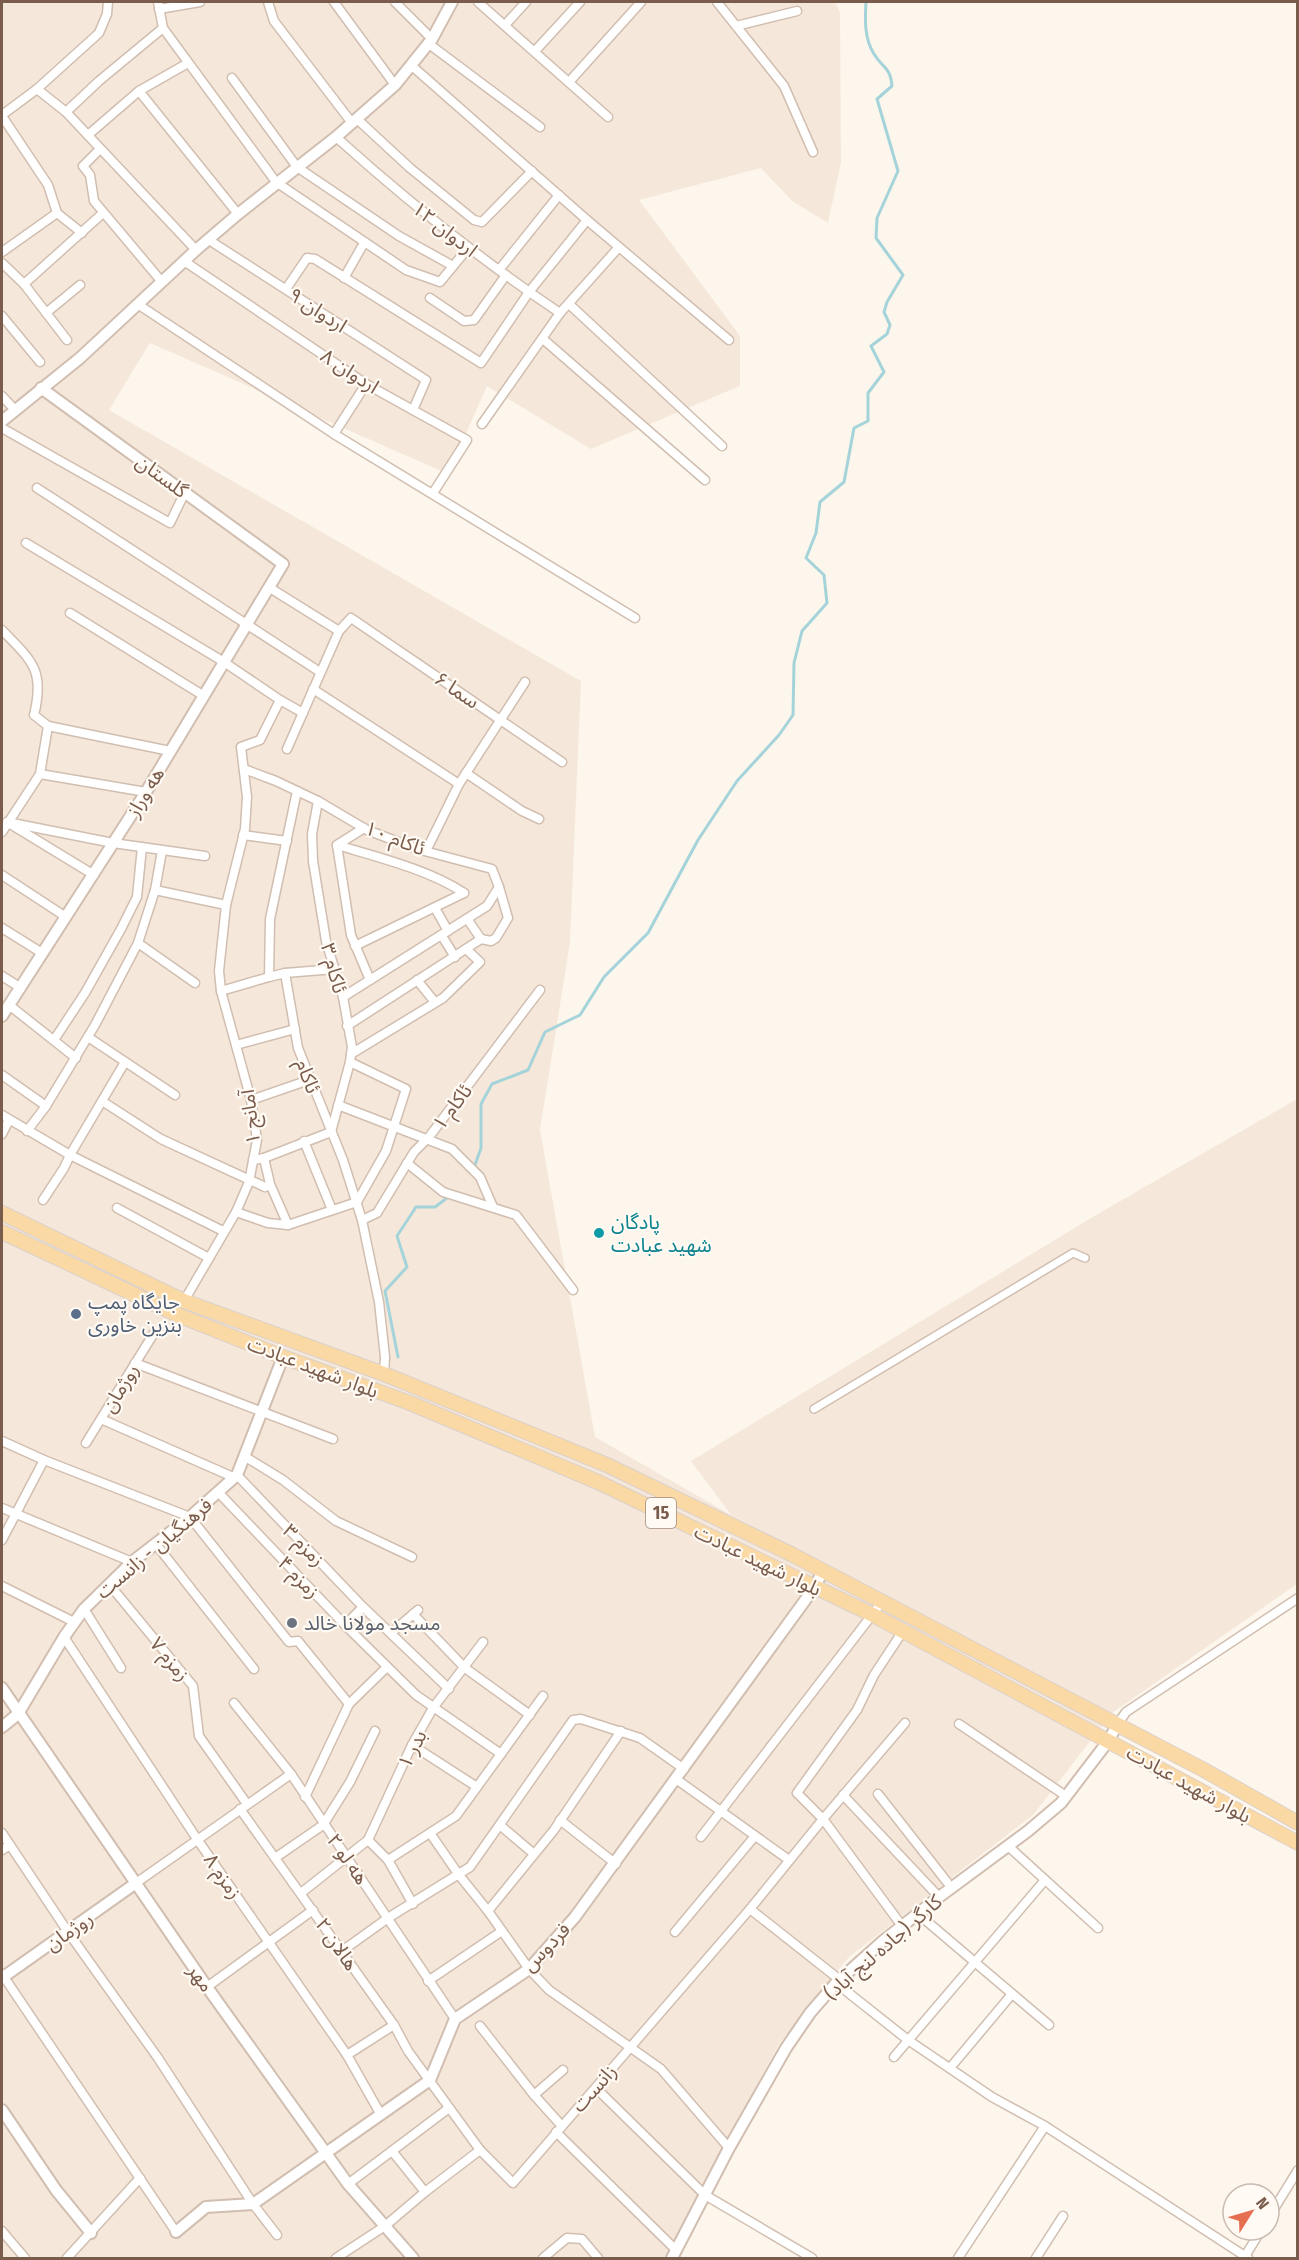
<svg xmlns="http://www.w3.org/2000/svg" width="1299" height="2260" font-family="'Fira Sans Condensed','Noto Sans Arabic',sans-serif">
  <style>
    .residential { fill: #f5e8da }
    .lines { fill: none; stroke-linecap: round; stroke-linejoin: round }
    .stream { stroke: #a5d3da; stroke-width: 3 }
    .pedestrian-casing { stroke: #d1beb0; stroke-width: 10 }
    .minor-casing { stroke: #d1beb0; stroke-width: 11 }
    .tertiary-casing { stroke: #d1beb0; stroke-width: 14 }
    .primary-casing { stroke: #dad1cd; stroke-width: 16 }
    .pedestrian { stroke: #fff; stroke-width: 7 }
    .minor { stroke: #fff; stroke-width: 8 }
    .tertiary { stroke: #fff; stroke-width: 10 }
    .primary { stroke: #fbd9a5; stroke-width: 14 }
    .culture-dot { fill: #0f9aa8; stroke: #fffaf3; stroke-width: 2 }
    .service-dot { fill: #5c6f8a; stroke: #fffaf3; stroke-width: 2 }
    .worship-dot { fill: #6b7280; stroke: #fffaf3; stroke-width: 2 }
    .labels { text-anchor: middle; stroke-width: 4.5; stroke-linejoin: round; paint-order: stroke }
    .shield { fill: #fffaf3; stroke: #a28b7f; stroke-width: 1.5 }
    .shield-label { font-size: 18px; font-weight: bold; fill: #7a5c4d }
    .street-label { font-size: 20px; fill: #7a5c4d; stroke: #fffaf3 }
    .culture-label { font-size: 20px; fill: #0d838f; stroke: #fffaf3; text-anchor: start }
    .service-label { font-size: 20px; fill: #4e5e75; stroke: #fffaf3; text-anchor: start }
    .worship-label { font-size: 20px; fill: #5b616d; stroke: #fffaf3; text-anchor: start }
  </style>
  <rect width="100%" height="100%" fill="#fdf6ec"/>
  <!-- residential -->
  <polygon class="residential" points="2,2 835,2 840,12 841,162 828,223 792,201 761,168 639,200 740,336 740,386 591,449 487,386 448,474 150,343 109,410 581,681 570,942 540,1130 595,1437 731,1515 691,1461 1091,1218 1297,1099 1297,1584 1112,1713 1033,1815 849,1957 779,2044 664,2258 2,2258"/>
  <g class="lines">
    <!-- stream -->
    <g class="stream">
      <path d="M475 1165 481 1148V1104L492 1084 528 1070 545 1032 580 1015 604 977 648 933 698 840 737 781 779 735 793 715 794 663 802 631 827 603 824 575 806 558 816 533 820 502 844 482 854 428 868 421V393L884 372 871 346 887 334 890 325 884 312 887 302 903 275 876 238 877 218 898 171 877 99 892 86C890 66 883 69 874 54 864 38 865 19 866 2"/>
      <polyline points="398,1357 385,1291 407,1267 397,1236 416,1207 435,1207 447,1198"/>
    </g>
    <defs>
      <polyline id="pedestrian" points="814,1409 1073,1253 1085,1258"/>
      <g id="minor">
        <polyline points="158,2 163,28 276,182 406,270 440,282 468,248"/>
        <polyline points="268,2 274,21 352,123"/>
        <polyline points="334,2 395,85"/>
        <polyline points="395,2 432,39"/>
        <polyline points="478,2 608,117"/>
        <polyline points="717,2 784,86 813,152"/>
        <polyline points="159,9 200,2"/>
        <polyline points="505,25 526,2"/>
        <polyline points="736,26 797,11"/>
        <polyline points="429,44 540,127"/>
        <polyline points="535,51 580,2"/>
        <polyline points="412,66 587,220 729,340"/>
        <polyline points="232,78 297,167 399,236 453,266"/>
        <polyline points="569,82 641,2"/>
        <polyline points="37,89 66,112 196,250"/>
        <polyline points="139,91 238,214"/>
        <polyline points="66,112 99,81 163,28"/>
        <polyline points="2,115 37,89 99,33 107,14 108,2"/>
        <polyline points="2,116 48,185 57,213 82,233"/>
        <polyline points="357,119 410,168 474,220 482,222 532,171"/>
        <polyline points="88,135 139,91 188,63"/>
        <path d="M336 137C407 201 481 260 560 313"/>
        <polyline points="100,149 83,166 90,175 94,201 162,282"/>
        <polyline points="209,240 426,380 413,410"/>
        <polyline points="2,252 57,213"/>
        <polyline points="184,261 366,384 467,440 433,493"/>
        <polyline points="2,263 24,284 67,340"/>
        <polyline points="499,270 559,195"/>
        <polyline points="344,278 364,243"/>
        <polyline points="24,284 103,213"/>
        <polyline points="286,289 307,258 315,259 481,363 529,292 587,220"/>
        <polyline points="430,298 464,321 474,320 506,275"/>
        <polyline points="569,304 722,446"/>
        <polyline points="139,305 334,434 635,618"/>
        <polyline points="46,313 80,285"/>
        <polyline points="2,316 40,362"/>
        <polyline points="543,339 705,480"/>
        <polyline points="2,396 15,410"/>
        <polyline points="482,424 560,313 619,247"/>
        <polyline points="2,428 170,523 185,492"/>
        <polyline points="334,434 366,384"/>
        <polyline points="37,488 320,672"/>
        <polyline points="26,543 224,662 280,700 303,713"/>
        <polyline points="270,588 339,631"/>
        <polyline points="70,613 204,696"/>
        <path d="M2 630C32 661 45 670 34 715L48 726 40 774 2 832"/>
        <polyline points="313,689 459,784"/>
        <polyline points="48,726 170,751"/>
        <polyline points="287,749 339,631 351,618 562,762"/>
        <polyline points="244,769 276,781 318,801 367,830 417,849 492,869 499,887 487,906 343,997"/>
        <polyline points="466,773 522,811 539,819"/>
        <polyline points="40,774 146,792"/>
        <polyline points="297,791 270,919 269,977 285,973 298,1048 343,1160 362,1220 379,1302 385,1357 384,1374"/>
        <polyline points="7,822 113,843 205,856"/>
        <polyline points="12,825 94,875"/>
        <polyline points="364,828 337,845 351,935 370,980"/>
        <polyline points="243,835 287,841"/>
        <path d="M337 845C377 857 430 870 464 893"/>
        <polyline points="162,851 155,890 226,905"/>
        <polyline points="426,851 459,784 525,682"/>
        <polyline points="2,875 66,917"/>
        <polyline points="435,908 448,931"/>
        <polyline points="2,928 42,953"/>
        <polyline points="442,936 455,957"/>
        <polyline points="481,939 491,941 496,938 508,918 499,887"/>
        <polyline points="138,943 195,983"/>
        <polyline points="355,946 464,893"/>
        <polyline points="285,973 335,969"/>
        <polyline points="2,976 21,988"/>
        <polyline points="417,980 434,1001"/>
        <polyline points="221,991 269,977"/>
        <polyline points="9,1005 76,1058"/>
        <polyline points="347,1026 481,939 468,920"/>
        <polyline points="88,1037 175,1095"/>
        <polyline points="54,1040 85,993 121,929 137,897 142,847"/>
        <polyline points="236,1045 295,1029"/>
        <polyline points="351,1054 443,998 480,962 466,949"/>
        <polyline points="2,1075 46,1106"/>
        <polyline points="251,1100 309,1080"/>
        <polyline points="102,1101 161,1139 265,1187"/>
        <polyline points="338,1105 452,1149 480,1177 493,1207"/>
        <polyline points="2,1115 70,1155 223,1231"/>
        <polyline points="27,1131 46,1106 95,1025 138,943 155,890"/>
        <polyline points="2,1134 9,1120"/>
        <polyline points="304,1141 332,1210"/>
        <polyline points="264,1158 270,1184 288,1225"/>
        <polyline points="253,1160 264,1158 331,1132 350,1062 352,1047 343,997 326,941 313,861 312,834 318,801"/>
        <polyline points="407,1163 443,1192 516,1215 573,1290"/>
        <polyline points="43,1200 64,1168 70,1155 125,1062"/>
        <polyline points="117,1208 209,1258"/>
        <polyline points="236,1212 268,1223 288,1225 357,1202 386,1151 406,1089 350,1062"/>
        <polyline points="362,1220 377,1213 414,1152 429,1137 540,990"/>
        <polyline points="184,1301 236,1212 249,1182 257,1140 251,1100 221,991 219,971 226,905 245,829 247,797 241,747 260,740 280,700"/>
        <polyline points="135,1363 333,1439"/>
        <polyline points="101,1419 233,1477"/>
        <polyline points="2,1441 44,1460 190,1517 289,1642 298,1641 349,1704"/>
        <polyline points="86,1443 154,1333"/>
        <polyline points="244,1456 283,1480 336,1521 412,1557"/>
        <polyline points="237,1475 363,1607 449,1689"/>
        <polyline points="219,1493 345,1625 416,1695 501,1754"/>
        <polyline points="2,1508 132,1562"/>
        <polyline points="2,1540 44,1460"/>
        <polyline points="155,1543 254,1669"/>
        <polyline points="109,1584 193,1686 199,1736 247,1804"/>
        <polyline points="2,1586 74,1622"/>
        <polyline points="84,1609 121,1668"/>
        <polyline points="413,1614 465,1668 530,1715"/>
        <polyline points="345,1625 363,1607"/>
        <polyline points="391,1633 418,1610"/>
        <polyline points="64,1637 197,1839 347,2055 381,2115"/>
        <polyline points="234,1703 291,1774 455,2019"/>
        <polyline points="959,1724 1066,1796"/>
        <polyline points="1117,1725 1126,1712 1298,1598"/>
        <polyline points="412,1745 477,1787"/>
        <polyline points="676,1779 789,1860"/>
        <polyline points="878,1794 947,1882"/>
        <polyline points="843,1795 939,1897"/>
        <polyline points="305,1797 349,1704 387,1667"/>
        <polyline points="240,1809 394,2025 408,2051 480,2150"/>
        <polyline points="560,1820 616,1864"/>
        <polyline points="501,1826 534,1854"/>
        <polyline points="2,1833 68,1932 158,2058 253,2204 277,2235"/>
        <polyline points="430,1833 459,1875 488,1911 529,1969 549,1990 661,2069 729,2148"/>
        <polyline points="701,1837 882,1602"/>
        <polyline points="368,1840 388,1860 413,1904"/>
        <polyline points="1008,1846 1098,1928"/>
        <polyline points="2,1850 10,1845"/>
        <polyline points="275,1858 323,1825 350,1782 375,1731"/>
        <polyline points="388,1860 456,1816 543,1696"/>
        <polyline points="136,1883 291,1774"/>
        <polyline points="301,1893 368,1840 412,1745 433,1708 483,1642"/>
        <polyline points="750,1909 840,1980"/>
        <polyline points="488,1911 554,1830 621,1731"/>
        <polyline points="917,1913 1049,2025"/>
        <polyline points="902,1926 823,1819 797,1793 857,1710 874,1675 903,1631"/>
        <polyline points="675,1932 755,1836"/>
        <polyline points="342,1951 388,1918 470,1867 573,1720 581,1719 640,1738 684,1769"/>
        <polyline points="2,1974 176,2232"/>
        <polyline points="428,1981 502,1931"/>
        <polyline points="836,1983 908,2040 992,2097 1045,2126 1248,2258"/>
        <polyline points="207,1987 313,1910"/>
        <polyline points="480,2026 534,2095 561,2125"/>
        <polyline points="347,2055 394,2025"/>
        <polyline points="894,2057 1045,1880"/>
        <polyline points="950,2068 1012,1994"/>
        <polyline points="601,2093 705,2195 812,2258"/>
        <polyline points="534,2095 563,2070"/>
        <polyline points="556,2132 676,2250"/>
        <polyline points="392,2151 425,2192"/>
        <polyline points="348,2184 449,2108"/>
        <polyline points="1269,2217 1298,2170"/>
        <polyline points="2,2231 25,2258"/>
        <polyline points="67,2258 140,2178"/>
        <polyline points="336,2258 385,2226 425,2192 480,2150 513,2183 750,1909 823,1819 905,1723"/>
        <polyline points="543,2258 567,2238 582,2239 598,2258"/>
        <polyline points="958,2258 1045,2126"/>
        <polyline points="1036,2258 1063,2216"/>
        <polyline points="1244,2258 1261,2230"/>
      </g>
      <g id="tertiary">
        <polyline points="2,421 80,358 196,250 238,214 336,137 395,85 432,39 452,2"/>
        <polyline points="2,1016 146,792 283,564 41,388"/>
        <polyline points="2,1688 207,1987 348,2184 413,2258"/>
        <polyline points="2,1727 18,1714 64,1637 84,1609 132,1562 190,1517 237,1475 283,1357"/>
        <polyline points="2,1978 136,1883"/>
        <polyline points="2,2110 56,2190 91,2233"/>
        <polyline points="176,2232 206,2207 253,2204 430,2080 455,2019 529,1969 575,1917 814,1588 823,1571"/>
        <polyline points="672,2258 729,2148 786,2048 810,2013 836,1983 883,1941 939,1897 1028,1831 1061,1803 1109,1740 1117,1725"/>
      </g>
      <g id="primary">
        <polyline points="2,1213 184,1301 384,1374 607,1465 791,1554 1204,1770 1298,1823"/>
        <polyline points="2,1232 178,1315 283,1357 410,1403 598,1482 873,1615 1298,1843"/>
      </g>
    </defs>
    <!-- pedestrian casing -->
    <use href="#pedestrian" class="pedestrian-casing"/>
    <!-- minor casing -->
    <use href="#minor" class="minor-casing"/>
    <!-- tertiary casing -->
    <use href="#tertiary" class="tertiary-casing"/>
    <!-- primary casing -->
    <use href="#primary" class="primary-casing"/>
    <!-- pedestrian -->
    <use href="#pedestrian" class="pedestrian"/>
    <!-- minor -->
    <use href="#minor" class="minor"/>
    <!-- tertiary -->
    <use href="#tertiary" class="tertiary"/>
    <!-- primary -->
    <use href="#primary" class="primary"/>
  </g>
  <!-- markers -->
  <circle class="culture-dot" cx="599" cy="1233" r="6"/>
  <circle class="service-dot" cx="76" cy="1314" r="6"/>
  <circle class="worship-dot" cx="292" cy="1623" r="6"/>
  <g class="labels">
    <!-- shield labels -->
    <rect class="shield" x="646" y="1498" width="30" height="30" rx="4.5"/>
    <g class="shield-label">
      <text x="661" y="1519">15</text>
    </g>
    <!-- street labels -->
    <g class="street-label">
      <text transform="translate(445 229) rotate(38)" y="7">اردوان ۱۲</text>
      <text transform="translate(318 310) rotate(33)" y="7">اردوان ۹</text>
      <text transform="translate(350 371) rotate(33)" y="7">اردوان ۸</text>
      <text transform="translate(162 476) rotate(36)" y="7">گلستان</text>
      <text transform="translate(457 690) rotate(34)" y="7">سما ۶</text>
      <text transform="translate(145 792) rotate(-59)" y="7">هه وراز</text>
      <text transform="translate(395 838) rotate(21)" y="7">ئاکام ۱۰</text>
      <text transform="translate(334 968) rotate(75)" y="7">ئاکام ۳</text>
      <text transform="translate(308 1076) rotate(69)" y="7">ئاکام</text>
      <text transform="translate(452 1107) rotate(-53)" y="7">ئاکام ۱</text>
      <text transform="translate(250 1117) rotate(-97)" y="7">آمانج ۱</text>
      <text transform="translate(313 1367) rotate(21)" y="7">بلوار شهید عبادت</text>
      <text transform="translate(120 1388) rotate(-59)" y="7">روژمان</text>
      <text transform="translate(304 1545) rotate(46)" y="7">زمزم ۳</text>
      <text transform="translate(154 1548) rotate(-40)" y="7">فرهنگیان - زانست</text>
      <text transform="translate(758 1560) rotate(26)" y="7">بلوار شهید عبادت</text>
      <text transform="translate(299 1577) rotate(46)" y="7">زمزم ۴</text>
      <text transform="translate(170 1659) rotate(51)" y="7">زمزم ۷</text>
      <text transform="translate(412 1749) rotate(-63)" y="7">بدر ۱</text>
      <text transform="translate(1189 1784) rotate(29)" y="7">بلوار شهید عبادت</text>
      <text transform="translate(348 1859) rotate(55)" y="7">هه لو ۲</text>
      <text transform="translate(223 1876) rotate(55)" y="7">زمزم ۸</text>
      <text transform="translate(69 1931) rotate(-35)" y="7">روژمان</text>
      <text transform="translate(337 1944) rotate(55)" y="7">هالان ۲</text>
      <text transform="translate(546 1947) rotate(-46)" y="7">فردوس</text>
      <text transform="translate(883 1947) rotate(-41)" y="7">کارگر (جاده لنج آباد)</text>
      <text transform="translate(201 1978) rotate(55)" y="7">مهر</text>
      <text transform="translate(594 2088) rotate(-48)" y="7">زانست</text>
    </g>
    <!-- culture labels -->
    <g class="culture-label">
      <text x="611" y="1229">پادگان<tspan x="611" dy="23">شهید عبادت</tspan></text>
    </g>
    <!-- service labels -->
    <g class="service-label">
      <text x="88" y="1309">جایگاه پمپ<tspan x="88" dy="23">بنزین خاوری</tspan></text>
    </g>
    <!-- worship labels -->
    <g class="worship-label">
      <text x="304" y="1630">مسجد مولانا خالد</text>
    </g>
  </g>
  <!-- border -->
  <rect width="1299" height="2260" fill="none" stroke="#7a5c4d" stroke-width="6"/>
  <!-- north arrow -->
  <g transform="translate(1251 2212) rotate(53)"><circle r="28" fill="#fffaf3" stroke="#cabbb1" stroke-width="1.5"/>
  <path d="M0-4.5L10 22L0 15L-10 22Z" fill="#e76f51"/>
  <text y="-9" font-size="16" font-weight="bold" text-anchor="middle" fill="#7a5c4d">N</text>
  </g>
</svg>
